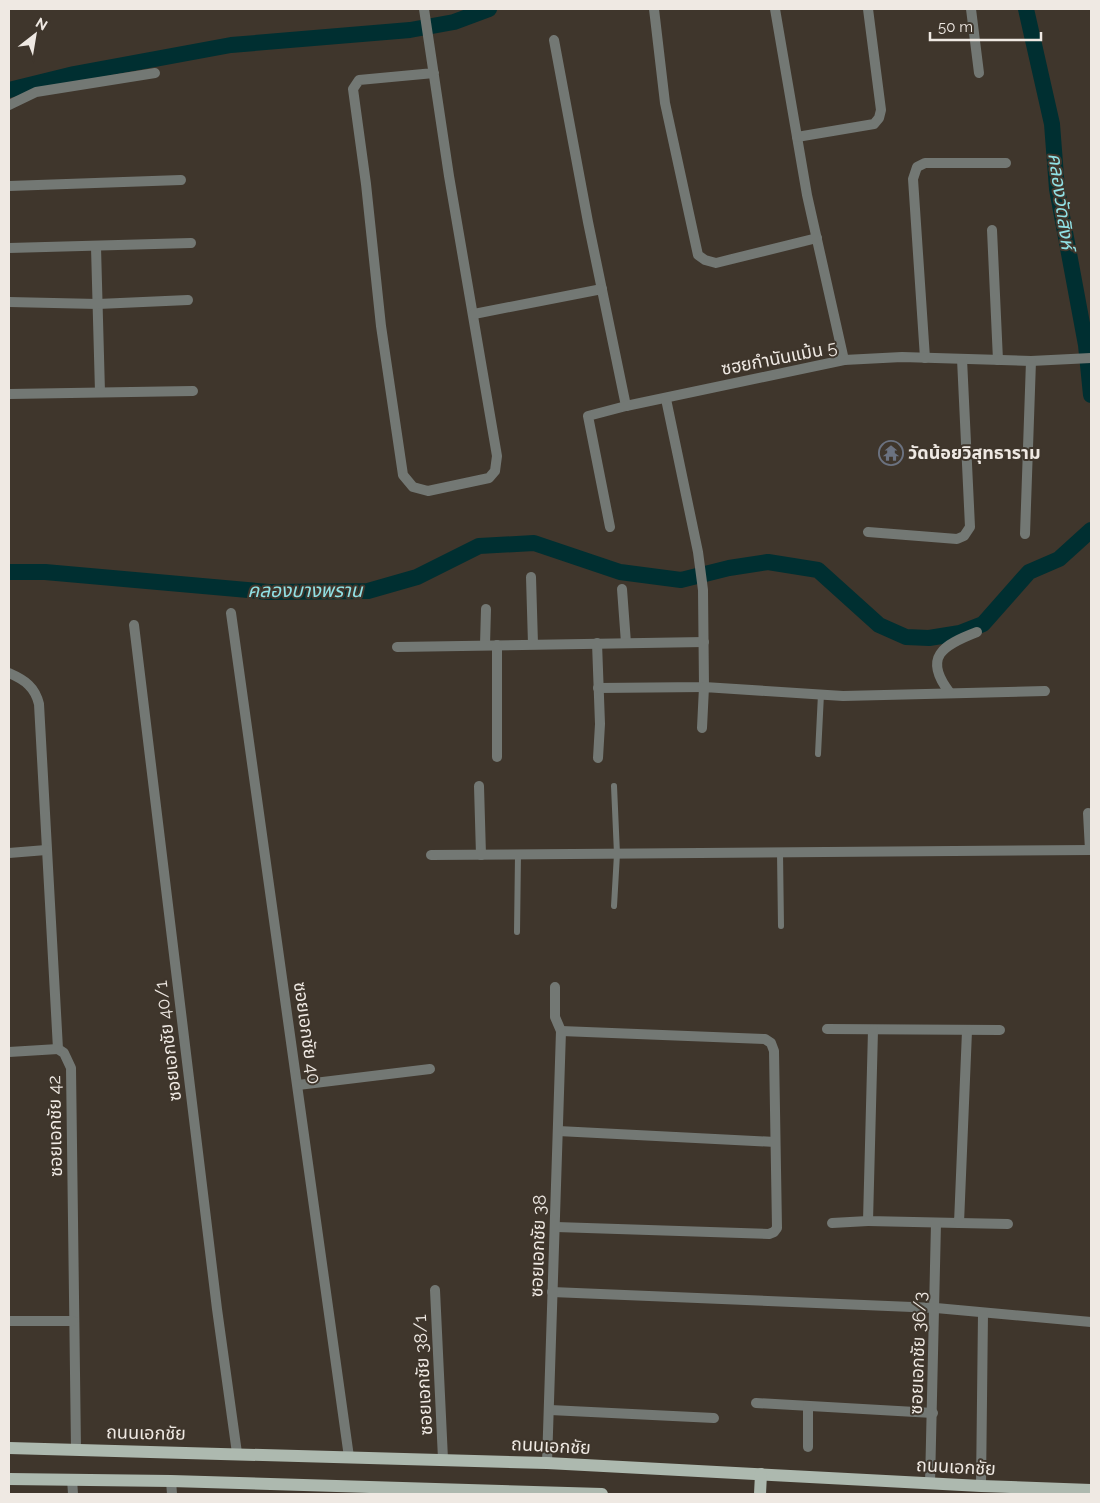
<svg xmlns="http://www.w3.org/2000/svg" width="1100" height="1503" font-family="Raleway,'Noto Sans Thai',sans-serif">
  <style>
    .lines { fill: none; stroke-linecap: round; stroke-linejoin: round }
    .canal { stroke: #002f31; stroke-width: 16 }
    .service { stroke: #737874; stroke-width: 6 }
    .minor { stroke: #737874; stroke-width: 10 }
    .primary { stroke: #adb9af; stroke-width: 12 }
    .labels { text-anchor: middle; stroke-width: 4; stroke-linejoin: round; paint-order: stroke }
    .street-label { font-size: 18px; fill: #efe9e3; stroke: #3f362c }
    .poi-label { font-size: 18px; font-weight: bold; fill: #efe9e3; stroke: #3f362c; text-anchor: start }
    .water-label { font-size: 19px; font-style: italic; fill: #91e1e5; stroke: #3f362c }
  </style>
  <rect width="100%" height="100%" fill="#3f362c"/>
  <g class="lines">
    <!-- canal -->
    <g class="canal">
      <polyline points="1026,9 1052,124 1057,189 1086,345 1091,395"/>
      <polyline points="9,90 74,74 231,45 410,30 454,22 489,9"/>
      <polyline points="9,572 45,572 269,592 368,591 417,577 479,546 534,543 620,572 681,580 729,568 768,562 818,570 879,625 906,637 929,638 960,633 983,624 1029,572 1059,559 1091,530"/>
    </g>
    <!-- service -->
    <g class="service">
      <polyline points="818,754 821,694"/>
      <polyline points="780,853 781,926"/>
      <polyline points="614,906 617,854 614,786"/>
      <polyline points="517,932 518,855"/>
    </g>
    <!-- minor -->
    <g class="minor">
      <polyline points="424,9 449,176 497,456 495,471 489,478 428,491 413,487 403,475 381,326 366,184 353,89 359,80 434,73"/>
      <polyline points="654,9 665,103 698,255 705,260 716,263 817,238"/>
      <polyline points="775,9 807,195 844,360"/>
      <polyline points="971,9 979,73"/>
      <polyline points="554,40 588,222 626,406"/>
      <polyline points="9,105 36,92 155,73"/>
      <polyline points="797,137 874,124 879,118 881,110 868,9"/>
      <polyline points="9,186 181,180"/>
      <polyline points="992,230 998,360"/>
      <polyline points="96,247 100,392"/>
      <polyline points="9,248 191,243"/>
      <polyline points="9,302 98,304 188,300"/>
      <polyline points="474,314 602,289"/>
      <polyline points="925,358 913,179 917,167 925,163 1006,163"/>
      <polyline points="9,394 193,391"/>
      <polyline points="610,527 588,416 626,406 844,360 902,357 1031,361 1091,358"/>
      <polyline points="868,532 957,539 964,536 970,527 962,359"/>
      <polyline points="1025,534 1031,361"/>
      <polyline points="531,577 533,644"/>
      <polyline points="622,589 626,643"/>
      <polyline points="231,613 349,1457"/>
      <polyline points="134,625 217,1309 237,1453"/>
      <polyline points="597,643 600,724 598,758"/>
      <polyline points="485,645 486,609"/>
      <polyline points="397,647 704,642"/>
      <path d="M9 673C25 680 35 687 39 704L58 1049 64 1053 71 1068 76 1449"/>
      <polyline points="598,688 704,687 703,590 698,552 666,399"/>
      <path d="M950 693C922 657 943 645 977 632"/>
      <polyline points="702,728 704,687 843,696 1045,691"/>
      <polyline points="497,757 497,645"/>
      <polyline points="479,786 481,855"/>
      <polyline points="1088,813 1090,850"/>
      <polyline points="9,853 46,850"/>
      <polyline points="431,855 1091,850"/>
      <polyline points="827,1029 1000,1030"/>
      <polyline points="873,1030 868,1221 959,1223 967,1031"/>
      <polyline points="9,1052 58,1049"/>
      <polyline points="298,1085 430,1069"/>
      <polyline points="558,1131 775,1142"/>
      <polyline points="832,1223 868,1221"/>
      <polyline points="959,1223 1008,1224"/>
      <polyline points="556,1227 769,1234 774,1232 777,1228 774,1051 771,1043 765,1039 561,1031"/>
      <polyline points="435,1290 443,1459"/>
      <polyline points="552,1292 936,1308 1091,1322"/>
      <polyline points="9,1321 73,1321"/>
      <polyline points="756,1403 933,1413"/>
      <polyline points="808,1407 808,1447"/>
      <polyline points="550,1410 714,1418"/>
      <polyline points="547,1463 561,1031 555,1017 555,987"/>
      <polyline points="72,1479 73,1494"/>
      <polyline points="171,1481 172,1494"/>
      <polyline points="930,1484 936,1223"/>
      <polyline points="981,1486 983,1313"/>
    </g>
    <!-- primary -->
    <g class="primary">
      <polyline points="9,1448 547,1463 981,1486 1091,1490"/>
      <polyline points="9,1479 171,1481 602,1494"/>
      <polyline points="760,1494 761,1474"/>
    </g>
  </g>
  <!-- icons -->
  <defs>
    <symbol id="temple-ring" viewBox="-11 -11 22 22"><circle r="9.5" fill="#3f362c" stroke="#6b7280" stroke-width="1.5"/><path d="M0-6L5-2H3V0L6.5 2.5H4V6H1.5V3h-3V6H-4V2.5H-6.5L-3 0V-2H-5Z" fill="#6b7280"/></symbol>
  </defs>
  <g fill-rule="evenodd">
    <use href="#temple-ring" x="877" y="439" width="28" height="28"/>
  </g>
  <g class="labels">
    <!-- street labels -->
    <g class="street-label">
      <text transform="translate(779 358) rotate(-11)" y="6">ซฮยกำนันแม้น 5</text>
      <text transform="translate(307 1033) rotate(82)" y="6">ซอยเอกชัย 40</text>
      <text transform="translate(168 1041) rotate(-97)" y="6">ซอยเอกชัย 40/1</text>
      <text transform="translate(55 1126) rotate(-91)" y="6">ซอยเอกชัย 42</text>
      <text transform="translate(538 1246) rotate(-88)" y="6">ซอยเอกชัย 38</text>
      <text transform="translate(918 1353) rotate(-88)" y="6">ซอยเอกชัย 36/3</text>
      <text transform="translate(423 1375) rotate(-93)" y="6">ซอยเอกชัย 38/1</text>
      <text transform="translate(146 1433) rotate(1)" y="6">ถนนเอกชัย</text>
      <text transform="translate(551 1446) rotate(3)" y="6">ถนนเอกชัย</text>
      <text transform="translate(956 1467) rotate(3)" y="6">ถนนเอกชัย</text>
    </g>
    <!-- poi labels -->
    <g class="poi-label">
      <text x="908" y="459">วัดน้อยวิสุทธาราม</text>
    </g>
    <!-- water labels -->
    <g class="water-label">
      <text transform="translate(1062 201) rotate(82)" y="7">คลองวัดสิงห์</text>
      <text x="305" y="597">คลองบางพราน</text>
    </g>
  </g>
  <!-- border -->
  <rect width="1100" height="1503" fill="none" stroke="#efe9e3" stroke-width="20"/>
  <!-- north arrow -->
  <g transform="translate(35 35) rotate(31)" stroke="#3f362c" stroke-width="4" paint-order="stroke">
  <path d="M0-4L9 19L0 12L-9 19Z" fill="#efe9e3"/>
  <text y="-8" font-size="14" font-weight="bold" text-anchor="middle" fill="#efe9e3">N</text>
  </g>
  <!-- scale -->
  <path d="M930 32v8h111v-8" fill="none" stroke="#efe9e3" stroke-width="2.5"/>
  <text x="938" y="32" font-size="15" fill="#efe9e3" stroke="#3f362c" stroke-width="4" paint-order="stroke">50 m</text>
</svg>
